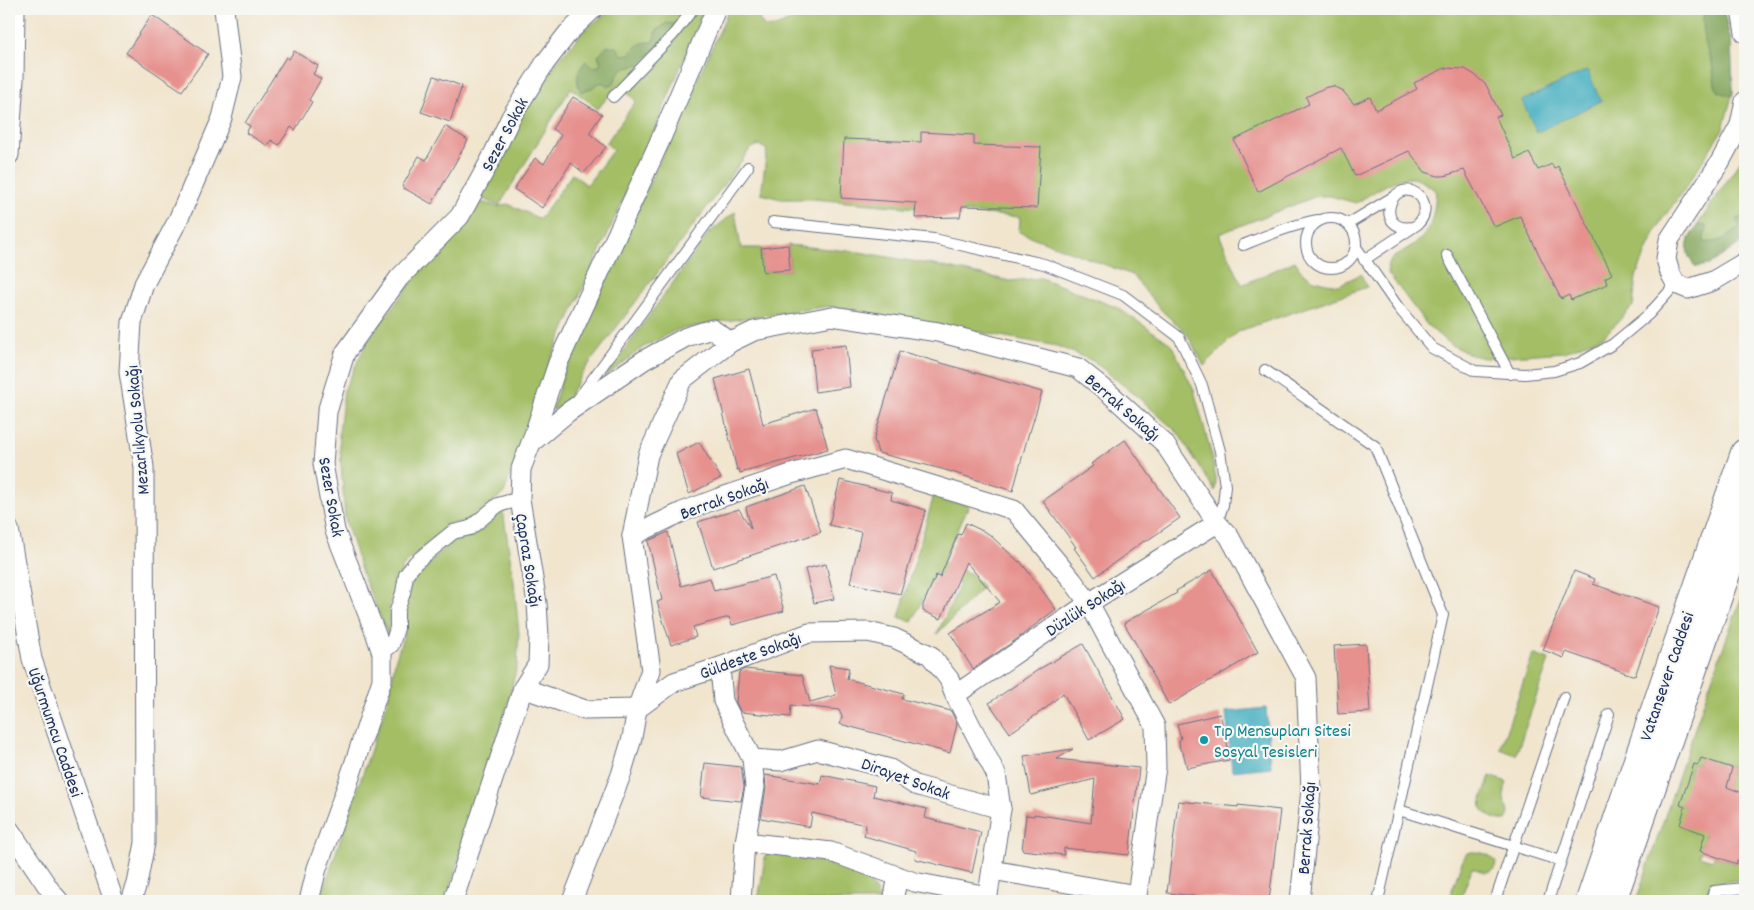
<svg xmlns="http://www.w3.org/2000/svg" width="1754" height="910" font-family="Dekko,sans-serif">
  <style>
    .green { fill: #a3be65; stroke: #5f7662 }
    .forest { fill: #82a55a; stroke: #4e6a5c }
    .water { fill: #42aec0; stroke: #2e6e8f }
    .building { fill: #e6918e }
    .lines { fill: none; stroke-linecap: round; stroke-linejoin: round }
    .service-casing { stroke: #666f85; stroke-width: 12 }
    .pedestrian-casing { stroke: #666f85; stroke-width: 16 }
    .minor-casing { stroke: #666f85; stroke-width: 21 }
    .secondary-casing { stroke: #666f85; stroke-width: 30 }
    .service { stroke: #fff; stroke-width: 10 }
    .pedestrian { stroke: #fff; stroke-width: 14 }
    .minor { stroke: #fff; stroke-width: 19 }
    .secondary { stroke: #fff; stroke-width: 28 }
    .culture-dot { fill: #0f9aa8; stroke: #f6f6f2; stroke-width: 2 }
    .labels { text-anchor: middle; stroke-width: 4.5; stroke-linejoin: round; paint-order: stroke }
    .street-label { font-size: 18px; fill: #1b2f5e; stroke: #f6f6f2 }
    .culture-label { font-size: 18px; fill: #0d838f; stroke: #f6f6f2; text-anchor: start }
  </style>
  <rect width="100%" height="100%" fill="#f6f6f2"/>
  <filter id="ink" filterUnits="userSpaceOnUse"><feTurbulence type="fractalNoise" baseFrequency=".02" numOctaves="2"/><feDisplacementMap in="SourceGraphic" scale="10" xChannelSelector="R" yChannelSelector="G"/><feConvolveMatrix kernelMatrix="1 2 1 2 8 2 1 2 1" color-interpolation-filters="sRGB"/></filter>
  <filter id="wash" filterUnits="userSpaceOnUse"><feTurbulence type="fractalNoise" baseFrequency=".0096" numOctaves="4" result="noise"/><feDisplacementMap in="SourceGraphic" scale="20" xChannelSelector="R" yChannelSelector="G"/><feGaussianBlur stdDeviation="1.12" result="paint"/><feColorMatrix in="noise" values="0 0 0 0 0 0 0 0 0 0 0 0 0 0 0 0 0 1.4 0 .05"/><feComposite in="paint" operator="in"/></filter>
  <g filter="url(#wash)">
    <rect width="100%" height="100%" fill="#f1e5ce"/>
    <!-- green -->
    <g class="green">
      <polygon points="613,9 704,9 653,134 549,363 504,493 467,521 449,524 403,566 390,604 388,639 385,628 362,573 345,519 339,433 344,390 367,342 411,283 463,219 474,200 498,207 508,204 540,219 572,174 587,185 613,150 606,143 636,101 618,84 598,109 571,88 499,206 477,196 524,110 554,65 585,29"/>
      <path d="M728 9H753L764 27C778 30 794 19 803 9H1723L1731 42 1733 92 1723 129 1684 190 1661 221 1649 245 1636 277 1633 306 1604 336 1564 352 1484 358 1468 354 1447 342 1427 325 1388 273C1388 269 1386 265 1389 262 1399 250 1420 246 1428 229 1434 218 1435 203 1436 191 1428 185 1418 177 1407 178 1392 179 1370 195 1356 203L1330 196H1317L1219 234 1242 285 1295 261 1302 272 1314 280 1326 283 1339 285 1361 274 1367 287 1239 331 1204 366 1186 332 1163 312 1132 275 1019 232 1020 217 813 199H781L761 194 767 150 759 145 750 149 743 159 586 368 562 407 552 410 565 368 725 19Z"/>
      <path d="M1745 154V240L1696 267C1687 257 1687 251 1689 238Z"/>
      <polygon points="735,212 741,248 761,248 763,272 790,270 788,245 859,252 934,265 1010,281 1041,278 1118,308 1171,344 1194,390 1211,453 1216,479 1215,491 1178,433 1138,397 1093,361 1057,346 831,306 719,322 676,330 642,348 604,378 709,233"/>
      <polygon points="934,495 969,505 943,562 971,574 983,587 937,634 960,584 935,573 912,622 899,617"/>
      <polygon points="503,511 514,582 519,634 517,665 507,707 446,901 327,901 321,897 390,693 395,661 405,632 403,612 413,579 455,538 471,534"/>
      <path d="M1745 588V794L1726 791 1732 767 1722 763 1720 765 1701 759 1698 765 1692 764 1689 777 1693 778 1680 805 1685 807 1705 834 1699 856 1713 860 1714 856 1736 864 1737 860 1741 861 1744 848 1741 847 1745 834V880C1721 882 1714 880 1700 901H1636L1711 681Z"/>
      <polygon points="1533,654 1549,660 1516,755 1500,749"/>
      <path d="M1490 776 1507 782C1502 797 1503 799 1509 814L1506 820C1495 821 1487 816 1481 807L1482 799Z"/>
      <polygon points="766,852 840,865 869,881 881,901 758,901"/>
      <path d="M1472 852C1481 852 1491 854 1496 862L1495 868C1488 876 1480 870 1472 868L1460 901H1448L1463 859 1467 853Z"/>
    </g>
    <!-- forest -->
    <g class="forest">
      <polygon points="1704,9 1723,9 1731,42 1733,92 1732,96 1719,92 1715,85 1712,63 1704,42 1703,19"/>
      <path d="M667 23 680 25 640 63 632 67 621 69 613 84 607 86 604 83H598L592 88 581 92C575 80 577 70 586 61L593 67 599 66 601 64 598 55 608 46 617 47 622 55 631 54C635 44 643 42 652 42L657 30Z"/>
      <path d="M1745 217V240L1709 265 1696 267C1682 252 1687 240 1698 225L1706 226 1707 230 1704 236V242C1719 244 1730 236 1740 226L1736 221 1738 218Z"/>
    </g>
    <!-- water -->
    <g class="water">
      <polygon points="1587,70 1601,101 1537,132 1522,101"/>
      <polygon points="1266,708 1271,767 1232,771 1226,712"/>
    </g>
    <g id="blocks">
      <!-- building -->
      <g class="building">
        <polygon points="152,15 208,54 182,91 126,53"/>
        <polygon points="294,51 318,66 313,74 321,79 309,100 312,102 295,130 291,127 279,145 271,140 268,146 246,133 250,126 245,123 286,57 289,59"/>
        <polygon points="1445,68 1465,69 1475,75 1486,85 1501,115 1496,117 1515,159 1529,153 1538,170 1552,164 1554,169 1558,166 1612,274 1605,278 1607,284 1571,300 1569,295 1561,299 1520,216 1494,227 1464,170 1444,176 1438,176 1425,172 1409,151 1355,176 1341,148 1258,192 1234,140 1309,104 1306,97 1324,88 1333,86 1342,90 1354,104 1370,97 1376,110 1417,89 1414,83"/>
        <polygon points="434,76 462,86 450,122 421,112"/>
        <polygon points="573,97 602,114 589,133 606,147 584,173 571,163 542,208 514,189 535,158 544,164 561,135 552,129"/>
        <polygon points="445,126 468,140 432,204 402,187 419,156 426,160"/>
        <polygon points="921,132 974,135 974,145 1041,147 1037,208 962,206 960,217 915,218 916,203 841,198 844,139 921,142"/>
        <polygon points="788,245 790,270 763,272 761,248"/>
        <polygon points="846,345 850,387 815,392 811,349"/>
        <polygon points="900,351 1042,392 1030,432 1029,432 1013,491 942,469 878,453 874,439"/>
        <polygon points="749,369 763,424 816,408 828,449 740,473 739,469 737,470 715,379"/>
        <polygon points="1125,440 1180,518 1145,542 1144,541 1095,577 1074,548 1076,547 1043,501 1093,466 1091,464"/>
        <polygon points="699,442 721,478 689,494 676,454"/>
        <polygon points="840,480 892,493 891,500 926,510 900,594 850,583 861,532 829,525"/>
        <polygon points="805,486 821,532 713,568 698,522 739,509 751,529 746,507"/>
        <polygon points="966,523 989,534 1019,562 1020,561 1056,609 1017,639 973,669 950,633 1000,602 966,562 941,619 923,611 923,605 936,575 940,577 958,534 961,535"/>
        <polygon points="668,532 681,586 710,578 714,591 774,576 784,611 732,625 729,617 693,627 696,637 671,645 657,602 662,600 648,541"/>
        <polygon points="826,564 834,599 814,603 805,569"/>
        <polygon points="1212,570 1258,652 1169,705 1151,673 1152,672 1124,623 1177,593 1176,591"/>
        <polygon points="1574,571 1595,579 1593,584 1659,607 1635,676 1566,652 1564,658 1543,650"/>
        <polygon points="1083,644 1125,719 1089,740 1063,693 1046,708 1010,733 989,703 1041,668"/>
        <polygon points="1366,644 1370,712 1338,714 1334,646"/>
        <polygon points="829,665 849,668 847,679 904,694 902,699 951,711 957,724 950,753 840,724 842,717 839,710 791,705 790,717 741,712 736,703 739,672 745,669 802,675 810,702 836,695"/>
        <polygon points="1220,714 1224,730 1226,732 1229,760 1187,768 1183,752 1180,750 1179,741 1181,739 1177,724"/>
        <polygon points="1073,749 1057,759 1139,768 1129,855 1064,848 1064,855 1022,850 1026,815 1034,816 1034,814 1091,823 1095,779 1031,795 1024,756"/>
        <polygon points="1701,758 1732,768 1727,787 1745,794 1745,846 1741,861 1737,860 1737,864 1700,851 1705,834 1680,825 1685,807 1680,805 1694,764 1698,765"/>
        <polygon points="705,763 741,767 744,787 741,801 701,797"/>
        <polygon points="765,775 820,784 822,775 875,786 873,796 927,809 925,818 981,832 972,873 915,859 916,851 864,836 866,825 812,813 810,827 761,818 766,789"/>
        <polygon points="1178,801 1238,807 1238,805 1280,810 1269,901 1246,901 1167,893"/>
      </g>
    </g>
  </g>
  <g filter="url(#ink)">
    <use href="#blocks" fill-opacity="0" stroke="#666f85" stroke-width="1"/>
    <g class="lines">
      <defs>
        <g id="service">
          <polyline points="613,97 673,35 693,9"/>
          <circle cx="1331" cy="243" r="25"/>
          <polyline points="773,222 934,239 1044,264 1123,295 1179,337 1202,385 1220,451 1225,486 1223,505 1217,523"/>
          <polyline points="1348,224 1393,197"/>
          <path d="M1243 245C1268 235 1292 225 1318 220"/>
          <polyline points="1356,247 1398,307 1432,348 1475,371 1525,374 1554,371 1580,363 1613,344 1649,314 1676,284"/>
          <polyline points="1447,255 1510,374"/>
          <path d="M1364 260 1418 224C1426 216 1428 202 1417 194 1390 176 1373 233 1413 227"/>
          <polyline points="1265,370 1375,446 1443,615 1378,901"/>
          <polyline points="578,399 748,167"/>
          <polyline points="1399,810 1561,861"/>
          <polyline points="1495,901 1564,697"/>
          <polyline points="1548,901 1609,714"/>
          <polyline points="1710,901 1714,891 1745,888"/>
        </g>
        <polyline id="pedestrian" points="382,653 392,645 397,628 397,611 403,593 406,575 416,562 453,532 470,528 498,505 520,499"/>
        <g id="minor">
          <polyline points="1741,9 1745,33"/>
          <polyline points="1745,101 1740,125 1720,162 1669,240 1666,259 1670,273 1676,284 1688,289 1713,281 1745,262"/>
          <polyline points="9,155 14,79 15,9"/>
          <polyline points="531,443 558,363 659,143 716,9"/>
          <polyline points="9,529 32,659 114,901"/>
          <polyline points="720,667 723,701 752,759 755,787 745,842"/>
          <polyline points="523,688 585,710 637,709 674,682 720,667 809,633 868,632 894,638 930,655 949,679 955,695 996,774 1001,809 987,901"/>
          <polyline points="955,695 1089,603 1217,523"/>
          <polyline points="752,759 781,761 818,750 890,769 915,785 1001,809"/>
          <polyline points="9,829 52,893 59,901"/>
          <polyline points="992,870 1137,895 1156,767 1155,726 1089,603 1072,580 1014,510 846,459 791,474 719,498 682,512 632,536 648,455 682,380 731,342 754,331 832,316 938,332 1078,368 1108,392 1164,443 1217,523 1229,536 1306,678 1311,789 1300,901"/>
          <polyline points="131,901 137,884 145,843 144,467 129,372 132,322 144,284 178,220 222,118 232,77 224,9"/>
          <polyline points="309,901 317,868 347,786 382,680 382,653 375,632 335,531 323,464 327,412 345,353 399,278 460,216 490,161 511,117 545,63 568,33 593,9"/>
          <polyline points="453,901 523,688 538,664 539,636 537,603 520,499 521,469 531,443 568,412 644,360 686,337 712,329 731,342"/>
          <polyline points="572,901 621,775 632,738 637,709 651,670 632,536"/>
          <polyline points="741,901 745,842 831,852 914,882 988,896"/>
          <polyline points="893,901 898,876"/>
        </g>
        <g id="secondary">
          <polyline points="1590,901 1667,675 1745,453"/>
          <polyline points="1612,901 1745,519"/>
        </g>
      </defs>
      <!-- service casing -->
      <use href="#service" class="service-casing"/>
      <!-- pedestrian casing -->
      <use href="#pedestrian" class="pedestrian-casing"/>
      <!-- minor casing -->
      <use href="#minor" class="minor-casing"/>
      <!-- secondary casing -->
      <use href="#secondary" class="secondary-casing"/>
      <!-- service -->
      <use href="#service" class="service"/>
      <!-- pedestrian -->
      <use href="#pedestrian" class="pedestrian"/>
      <!-- minor -->
      <use href="#minor" class="minor"/>
      <!-- secondary -->
      <use href="#secondary" class="secondary"/>
    </g>
  </g>
  <!-- markers -->
  <circle class="culture-dot" cx="1204" cy="740" r="5"/>
  <g class="labels">
    <!-- street labels -->
    <g class="street-label">
      <text transform="translate(504 134) rotate(-62)" y="6">Sezer Sokak</text>
      <text transform="translate(1123 407) rotate(41)" y="6">Berrak Sokağı</text>
      <text transform="translate(137 430) rotate(-95)" y="6">Mezarlıkyolu Sokağı</text>
      <text transform="translate(332 497) rotate(80)" y="6">Sezer Sokak</text>
      <text transform="translate(724 498) rotate(-20)" y="6">Berrak Sokağı</text>
      <text transform="translate(529 560) rotate(81)" y="6">Çapraz Sokağı</text>
      <text transform="translate(1085 607) rotate(-33)" y="6">Düzlük Sokağı</text>
      <text transform="translate(750 655) rotate(-20)" y="6">Güldeste Sokağı</text>
      <text transform="translate(1666 676) rotate(-71)" y="6">Vatansever Caddesi</text>
      <text transform="translate(56 732) rotate(71)" y="6">Uğurmumcu Caddesi</text>
      <text transform="translate(906 778) rotate(20)" y="6">Dirayet Sokak</text>
      <text transform="translate(1306 828) rotate(-86)" y="6">Berrak Sokağı</text>
    </g>
    <!-- culture labels -->
    <g class="culture-label">
      <text x="1214" y="736">Tıp Mensupları Sitesi<tspan x="1214" dy="21">Sosyal Tesisleri</tspan></text>
    </g>
  </g>
  <!-- margin -->
  <rect width="1754" height="910" fill="none" stroke="#f6f6f2" stroke-width="30"/>
</svg>
